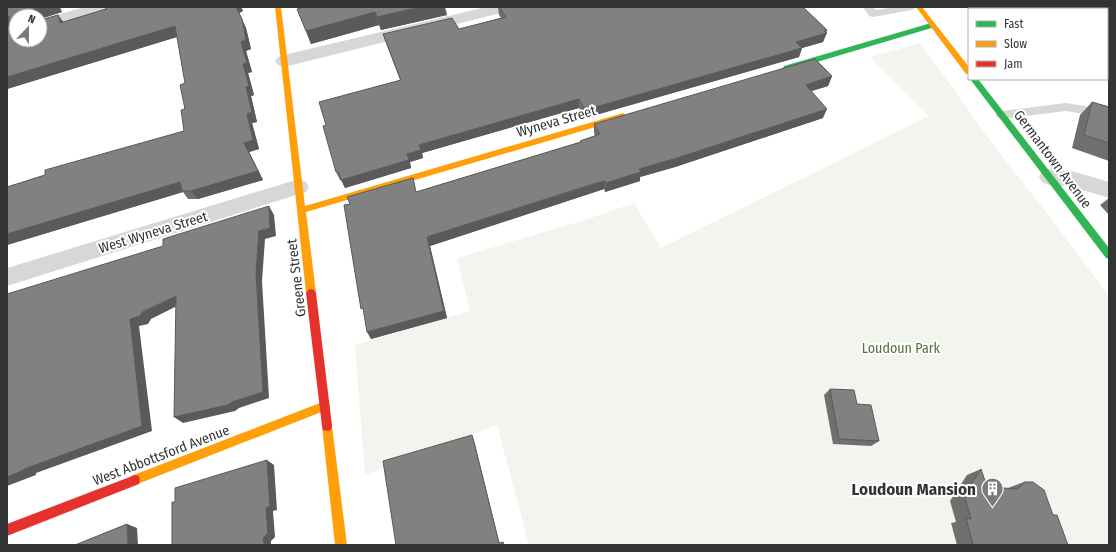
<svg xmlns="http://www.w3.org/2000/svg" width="1116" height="552" font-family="'Fira Sans Condensed',sans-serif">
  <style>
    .green { fill: #f1f5ed }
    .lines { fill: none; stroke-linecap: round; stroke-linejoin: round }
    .lane { fill: #d7d7d7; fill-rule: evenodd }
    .street { fill: #d7d7d7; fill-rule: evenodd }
    .fast { fill: #30b455; fill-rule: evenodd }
    .slow { fill: #ff9f0a; fill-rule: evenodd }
    .jam { fill: #e5322d; fill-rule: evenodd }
    .wall { fill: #6f6f6f }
    .shaded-wall { fill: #5a5a5a }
    .building { fill: #818181; stroke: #5a5a5a }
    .labels { text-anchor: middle; stroke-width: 4; stroke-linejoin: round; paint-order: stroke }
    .street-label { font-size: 14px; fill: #333; stroke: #fff }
    .park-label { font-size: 14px; fill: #56703f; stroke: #fff }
    .near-poi-label { font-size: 17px; font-weight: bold; fill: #333; stroke: #fff; text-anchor: end }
  </style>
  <rect width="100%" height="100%" fill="#fff"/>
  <!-- green -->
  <polygon class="green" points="920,43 995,147 1042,207 1109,296 1109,545 529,545 497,425 365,475 355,345 470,311 457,258 585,220 634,203 661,248 929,116 870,57"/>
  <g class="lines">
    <!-- lane -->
    <g class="lane">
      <polygon points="863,7 873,7 876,10 894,7 917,7 912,10 873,17 869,16"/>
      <polygon points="1066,103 1109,110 1109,118 1066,111 1002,119 998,118 996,115 998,112 1002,111"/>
    </g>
    <!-- street -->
    <g class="street">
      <polygon points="84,7 110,7 108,10 40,30 40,20"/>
      <polygon points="486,7 515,7 513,10 284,67 278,65 275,61 278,57 284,55"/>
      <polygon points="1049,169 1072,171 1109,182 1109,198 1072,187 1049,185 1042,182 1039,177 1042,172"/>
      <polygon points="299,179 306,182 309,187 306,192 7,286 7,268"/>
    </g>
    <!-- fast -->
    <g class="fast">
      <polygon points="931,23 933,23 936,25 935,27 790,70 784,70 783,68 784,66"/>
      <polygon points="970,79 978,79 1109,248 1109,259 1106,258"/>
    </g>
    <!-- slow -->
    <g class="slow">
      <polygon points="275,7 281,7 305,206 623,113 627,116 626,118 306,212 316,293 314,296 311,297 308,296 306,293"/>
      <polygon points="916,7 922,7 969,67 969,74 966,74"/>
      <polygon points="325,401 329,403 330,406 329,409 135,485 131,484 130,480 131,476"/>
      <polygon points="327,421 331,422 332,426 347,545 335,545 322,426 323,422"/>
    </g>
    <!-- jam -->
    <g class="jam">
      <polygon points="311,289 314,290 316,293 332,426 331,430 327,431 323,430 322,426 306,293 308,290"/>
      <polygon points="135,475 139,476 140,480 139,484 7,536 7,524"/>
    </g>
  </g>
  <!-- wall -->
  <g class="wall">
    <polygon points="7,7 62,12 40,19 40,16 16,40 63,22 106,9 105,7 241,7 243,11 239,13 246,28 251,49 246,51 252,72 248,73 254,95 251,96 257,122 252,123 259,149 249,152 263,180 198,199 188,199 183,192 7,245 7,187 45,175 184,131 185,83 177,37 7,89 7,30 9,29 9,27 7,28"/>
    <polygon points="498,7 803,7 827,30 823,42 802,48 799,57 585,118 579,108 422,153 423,158 410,162 411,168 345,188 342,181 340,180 336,172 326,125 400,80 386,43 383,34 459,29 501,18 499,15"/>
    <polygon points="297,9 447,15 381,30 379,25 311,44"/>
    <polygon points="832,76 828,86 811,91 823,118 675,167 640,177 640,181 605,192 604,189 589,194 430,246 447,318 371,339 350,204 413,178 416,192 580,142 580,141 595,136 594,133 594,124"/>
    <polygon points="1092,102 1109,107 1109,161 1072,148 1080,115"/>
    <polygon points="1109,198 1109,215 1100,205"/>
    <polygon points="830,389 857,404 879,441 871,446 833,444 824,395"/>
    <polygon points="981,469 987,487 1008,488 1024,482 1053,515 1068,545 957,545 951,523 956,522 950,501 967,475"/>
  </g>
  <!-- shaded-wall -->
  <g class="shaded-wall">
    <polygon points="39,7 60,7 62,12 40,19 40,16 31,16 31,10"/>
    <polygon points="236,7 241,7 243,11 239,13 246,28 251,49 246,51 252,72 248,73 254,95 251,96 257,122 252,123 259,149 249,152 263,180 198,199 191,191 244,143 247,114 246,87"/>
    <polygon points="420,7 445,7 447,15 381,30 377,17"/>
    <polygon points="375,12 379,25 311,44 306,31"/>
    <polygon points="58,15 65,24 60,23"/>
    <polygon points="9,16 16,26 7,28 7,17"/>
    <polygon points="175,26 180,36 7,89 7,77"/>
    <polygon points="827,30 825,34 827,33 823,42 802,48 799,57 585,118 585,110 796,42"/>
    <polygon points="832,76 828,86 802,94 806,85"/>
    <polygon points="579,99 579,108 422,153 423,158 410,162 411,168 345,188 341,180 407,154 419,145"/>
    <polygon points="827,109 823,118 675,167 640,177 640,181 605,192 606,183 639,169"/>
    <polygon points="605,181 604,189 430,246 447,318 371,339 367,332 427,237"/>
    <polygon points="180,182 182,191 183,192 7,245 7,234"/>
    <polygon points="269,206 274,215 276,236 265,239 262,281 269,398 239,408 235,411 183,423 174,417 259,231"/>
    <polygon points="176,296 183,303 151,319 148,324 139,326 152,431 36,473 36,475 7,486 7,477 24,469 130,319 142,312"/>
    <polygon points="472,435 474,440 500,545 499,543"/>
    <polygon points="267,460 274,465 277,510 273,511 275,537 271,541 271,545 264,545 263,538 266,508"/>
    <polygon points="127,524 137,528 138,545 128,545"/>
  </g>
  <!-- building -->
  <g class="building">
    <polygon points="7,7 39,7 31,10 31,16 16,16 16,40 40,40 40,20 58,15 60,23 106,9 105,7 236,7 242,19 246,40 241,42 247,63 243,64 249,86 246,87 252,112 247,114 253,140 244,143 258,171 191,191 182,191 180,182 7,234 7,187 45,175 45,170 184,131 181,110 185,109 180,85 185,83 175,26 7,77 7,30 9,29 9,16 7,17"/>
    <polygon points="304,7 420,7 377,17 375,12 306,31 297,9"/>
    <polygon points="499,7 803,7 827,30 824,31 827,33 796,42 802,48 585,110 579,99 419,145 421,150 407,154 409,160 341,180 339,173 336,172 330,151 323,126 326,125 319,102 401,80 383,34 452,18 459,29 506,17"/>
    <polygon points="815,59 832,76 806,85 827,109 677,158 639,169 641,172 606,183 605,181 590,185 427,237 444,311 367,332 363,308 361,309 358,291 344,205 350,204 347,197 413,178 416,192 581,142 580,141 600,134 594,124"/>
    <polygon points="1092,102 1109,107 1109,143 1084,135"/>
    <polygon points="269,206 270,228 259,231 256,274 263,392 232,402 228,405 174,417 176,296 142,312 140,316 130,319 142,426 24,469 24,470 7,477 7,294 163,246 163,239"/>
    <polygon points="830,389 854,390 857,404 871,405 879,441 839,439"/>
    <polygon points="472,435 499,543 503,542 504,545 396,545 383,461"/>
    <polygon points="267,460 270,506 266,508 268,533 263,538 264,545 172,545 172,502 175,502 175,488"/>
    <polygon points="981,469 987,487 1018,489 1024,482 1033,482 1044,490 1053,515 1057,515 1068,545 973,545 966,518 971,519 964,495"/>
    <polygon points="127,524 128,545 75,545"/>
  </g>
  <!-- icons -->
  <defs>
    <symbol id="building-pin" viewBox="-11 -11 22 30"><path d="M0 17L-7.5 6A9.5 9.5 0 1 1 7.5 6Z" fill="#7a7a7a" stroke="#fff"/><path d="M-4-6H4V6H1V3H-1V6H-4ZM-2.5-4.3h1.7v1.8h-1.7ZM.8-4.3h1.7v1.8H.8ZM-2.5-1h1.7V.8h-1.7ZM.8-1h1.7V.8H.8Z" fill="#fff"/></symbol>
  </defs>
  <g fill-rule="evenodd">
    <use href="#building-pin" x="980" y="476" width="25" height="34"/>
  </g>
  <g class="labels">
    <!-- street labels -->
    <g class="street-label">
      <text transform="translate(556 121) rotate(-16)" y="5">Wyneva Street</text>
      <text transform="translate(1053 159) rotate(53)" y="5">Germantown Avenue</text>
      <text transform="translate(153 232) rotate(-17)" y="5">West Wyneva Street</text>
      <text transform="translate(296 278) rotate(-97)" y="5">Greene Street</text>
      <text transform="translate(161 455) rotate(-21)" y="5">West Abbottsford Avenue</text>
    </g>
    <!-- park labels -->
    <g class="park-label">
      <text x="901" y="353">Loudoun Park</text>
    </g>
    <!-- near-poi labels -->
    <g class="near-poi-label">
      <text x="976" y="495">Loudoun Mansion</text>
    </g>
  </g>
  <!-- border -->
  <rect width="1116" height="552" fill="none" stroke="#333333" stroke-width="16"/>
  <!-- legend -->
  <rect x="968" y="8" width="140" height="72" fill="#ffffff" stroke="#adadad"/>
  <rect x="976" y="21" width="20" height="6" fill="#30b455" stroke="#adadad"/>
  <text x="1004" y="28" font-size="12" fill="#333333">Fast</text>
  <rect x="976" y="41" width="20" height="6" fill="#ff9f0a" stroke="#adadad"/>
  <text x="1004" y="48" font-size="12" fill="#333333">Slow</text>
  <rect x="976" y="61" width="20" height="6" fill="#e5322d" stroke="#adadad"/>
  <text x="1004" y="68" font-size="12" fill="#333333">Jam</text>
  <!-- north arrow -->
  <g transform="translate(28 28) rotate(22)"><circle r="19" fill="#ffffff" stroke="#adadad"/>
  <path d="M0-3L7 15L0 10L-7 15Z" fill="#7a7a7a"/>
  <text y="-6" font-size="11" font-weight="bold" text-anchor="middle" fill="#333333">N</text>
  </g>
</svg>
